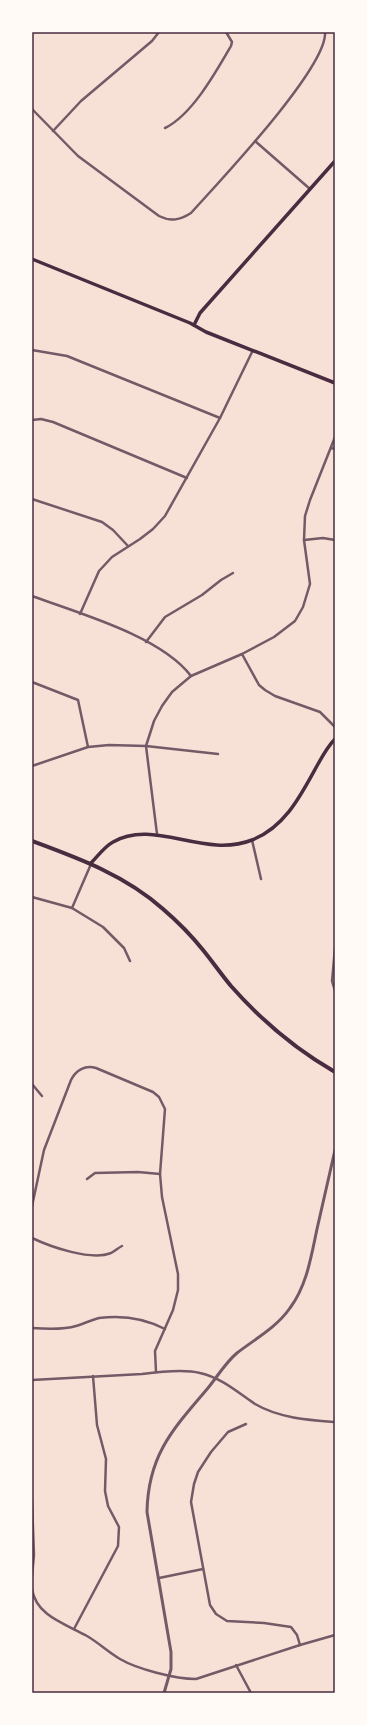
<svg xmlns="http://www.w3.org/2000/svg" width="367" height="1725" font-family="'Open Sans',sans-serif">
  <style>
    .lines { fill: none; stroke-linecap: round; stroke-linejoin: round }
    .minor { stroke: #755966; stroke-width: 2.5 }
    .tertiary { stroke: #755966; stroke-width: 3 }
    .secondary { stroke: #4a2c40; stroke-width: 3.5 }
    .primary { stroke: #4a2c40; stroke-width: 4 }
    .neatline { fill: none; stroke: #4a2c40; stroke-width: 1.5 }
  </style>
  <rect width="100%" height="100%" fill="#f7e1d7"/>
  <g class="lines">
    <!-- minor -->
    <g class="minor">
      <path d="M32 109 78 156 159 216C171 222 180 220 191 213 218 183 328 67 325 32"/>
      <path d="M165 128C192 115 216 72 231 46L232 42 226 32"/>
      <polyline points="53,131 81,101 152,41 159,32"/>
      <polyline points="255,141 310,189"/>
      <polyline points="32,350 67,356 220,418"/>
      <polyline points="32,420 41,419 53,422 187,478"/>
      <polyline points="331,448 335,449"/>
      <polyline points="32,499 102,522 113,530 128,546"/>
      <polyline points="304,540 323,538 335,540"/>
      <path d="M32 596C78 613 161 636 191 676"/>
      <polyline points="80,614 99,571 112,557 140,539 153,529 165,516 220,418 253,350"/>
      <polyline points="146,642 165,617 202,595 221,580 233,573"/>
      <polyline points="242,654 259,685 265,690 275,696 320,712 335,727"/>
      <polyline points="32,682 78,700 88,747"/>
      <polyline points="32,766 88,747 109,745 146,746 218,754"/>
      <polyline points="157,834 146,746 154,721 162,706 172,692 191,676 242,654 274,637 295,621 303,607 310,584 304,540 305,516 310,500 335,437"/>
      <polyline points="252,840 261,879"/>
      <polyline points="32,897 72,908 103,927 124,948 130,961"/>
      <polyline points="72,908 91,864"/>
      <polyline points="335,948 332,981 335,991"/>
      <polyline points="32,1084 42,1096"/>
      <polyline points="87,1179 95,1173 138,1172 160,1174"/>
      <path d="M32 1206 44 1150 71 1080C76 1070 85 1065 96 1068L153 1092 159 1097 165 1109 160 1174 162 1197 178 1274V1290L173 1310 155 1351 156 1372"/>
      <path d="M32 1238C51 1247 91 1261 111 1253 115 1251 118 1248 122 1246"/>
      <path d="M32 1328C46 1329 63 1330 76 1326 83 1324 91 1320 99 1318 122 1315 144 1318 165 1329"/>
      <path d="M32 1380C69 1378 105 1376 142 1374 157 1372 185 1369 200 1373 222 1378 237 1392 255 1404 279 1418 308 1420 335 1422"/>
      <polyline points="246,1424 228,1432 211,1452 198,1472 194,1484 191,1502 210,1605 216,1614 227,1621 264,1623 291,1627 297,1635 300,1645"/>
      <polyline points="32,1502 34,1555 32,1576"/>
      <polyline points="159,1578 203,1569"/>
      <path d="M32 1589C36 1616 66 1624 87 1636 99 1643 108 1652 120 1659 137 1669 175 1679 196 1679L300 1645 335 1635"/>
      <polyline points="74,1629 118,1546 119,1527 108,1506 105,1491 106,1459 97,1425 93,1376"/>
      <polyline points="236,1665 251,1693"/>
    </g>
    <!-- tertiary -->
    <path class="tertiary" d="M164 1693 171 1669V1652L147 1512C148 1455 173 1429 208 1388 217 1377 226 1362 237 1353 255 1339 276 1328 290 1308 307 1285 311 1257 317 1229 323 1203 329 1176 335 1150"/>
    <!-- secondary -->
    <g class="secondary">
      <polyline points="32,259 190,323 206,332 335,383"/>
      <polyline points="194,325 200,313 335,161"/>
      <path d="M91 863C98 856 104 847 113 842 154 818 204 859 252 840 286 827 302 793 318 764 323 755 328 746 335 739"/>
    </g>
    <!-- primary -->
    <path class="primary" d="M32 841C78 858 125 875 163 909 177 921 191 935 203 950 212 961 221 974 231 986 261 1020 295 1049 335 1072"/>
  </g>
  <!-- border -->
  <rect width="367" height="1725" fill="none" stroke="#fffaf5" stroke-width="66"/>
  <rect x="33" y="33" width="301" height="1659" class="neatline"/>
</svg>
